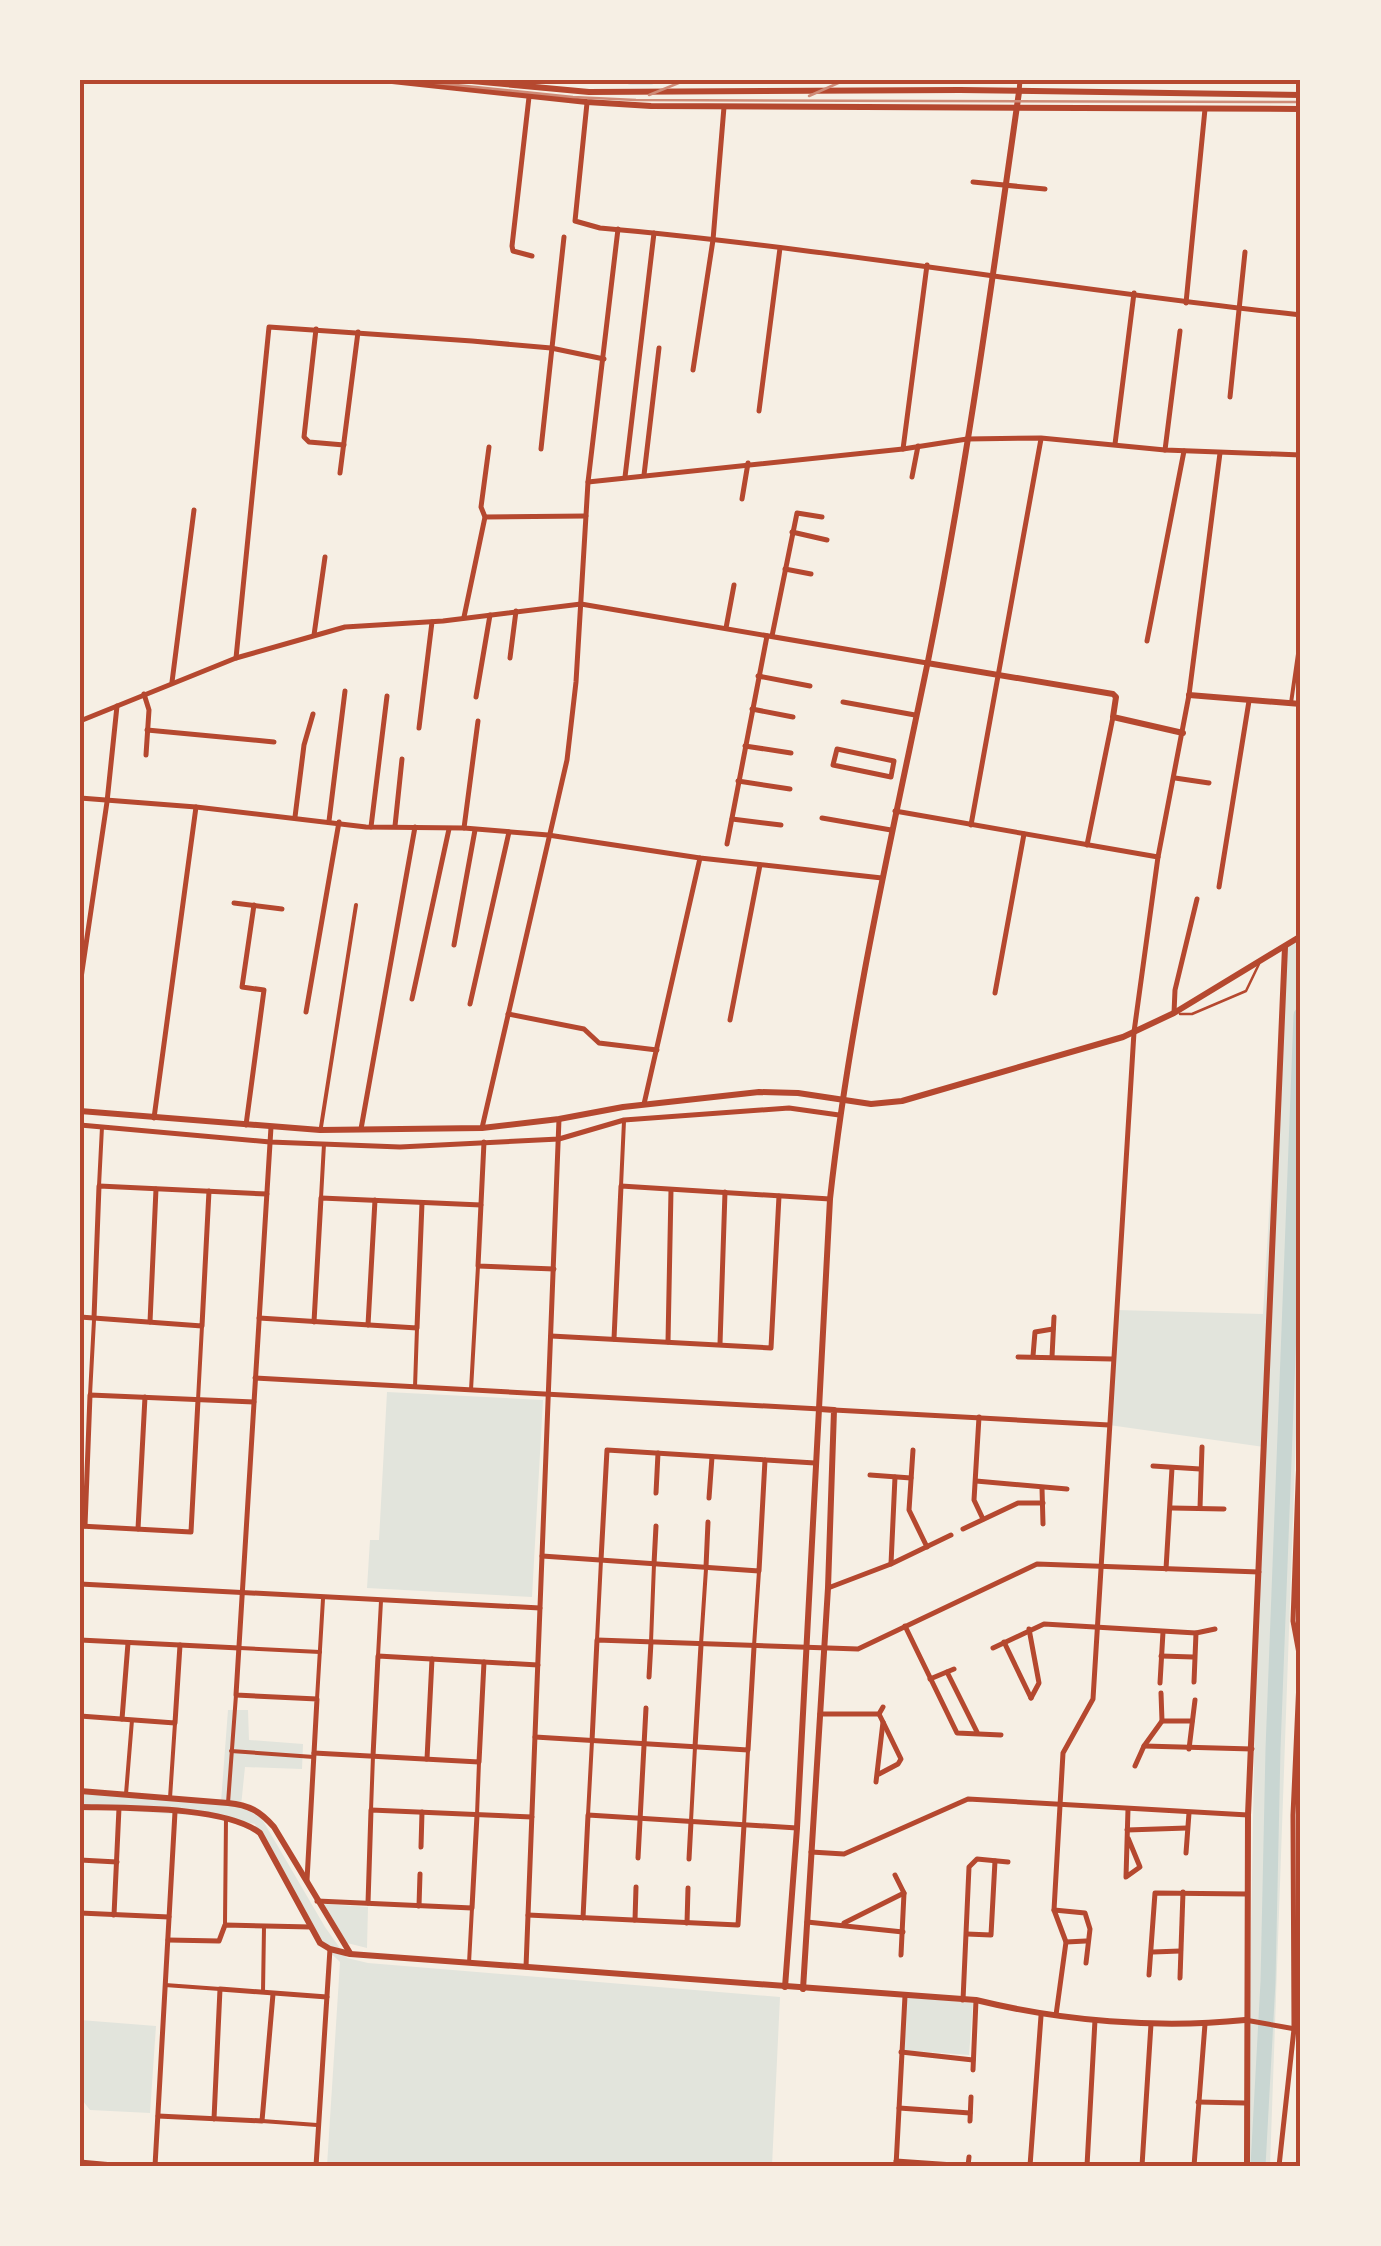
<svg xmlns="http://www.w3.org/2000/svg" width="1381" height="2246" font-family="'Sofia Sans Condensed',sans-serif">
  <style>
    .green { fill: #e2e4dc }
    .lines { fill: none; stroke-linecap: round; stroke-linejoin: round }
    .canal { stroke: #c9d6d2; stroke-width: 9 }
    .river { stroke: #c9d6d2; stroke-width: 15 }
    .service { stroke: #b5482f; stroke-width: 2.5 }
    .pedestrian { stroke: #b5482f; stroke-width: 4 }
    .minor { stroke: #b5482f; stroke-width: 5 }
    .tertiary { stroke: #b5482f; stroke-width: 6 }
    .secondary { stroke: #b5482f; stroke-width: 6 }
    .rail { stroke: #cf8b77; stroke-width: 2.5 }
    .neatline { fill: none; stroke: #b5482f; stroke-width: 4 }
  </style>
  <rect width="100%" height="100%" fill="#f6efe4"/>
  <!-- green -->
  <g class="green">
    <polygon points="1301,936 1301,1291 1270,2166 1247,2166 1256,1649 1264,1447 1109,1425 1116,1310 1263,1314 1285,947"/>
    <polygon points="387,1392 543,1400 532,1597 367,1588 370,1540 379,1540"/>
    <path d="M228 1710H248L249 1740 303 1744 302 1769 245 1767 241 1806 262 1819 325 1927 347 1958 368 1963 780 1997 772 2166H327L340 1962C301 1926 280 1870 255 1824L219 1817 80 1808V1794L221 1802Z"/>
    <polygon points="324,1904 368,1907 367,1948 347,1943"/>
    <polygon points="906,1997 973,2003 969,2055 901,2050"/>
    <polygon points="80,2020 156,2026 150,2113 90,2110 80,2097"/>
  </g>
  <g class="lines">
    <!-- canal -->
    <g class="canal">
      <polyline points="536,80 539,80"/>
      <polyline points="630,80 651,80"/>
    </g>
    <!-- river -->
    <polyline class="river" points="1258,2166 1268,1982 1273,1749 1301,1015"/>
    <!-- service -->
    <polyline class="service" points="1180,1014 1192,1014 1246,991 1259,964"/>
    <!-- pedestrian -->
    <g class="pedestrian">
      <polyline points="1291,703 1301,633"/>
      <polyline points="321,1127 356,905"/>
      <polyline points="99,1186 102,1127"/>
      <polyline points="621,1186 624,1121"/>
      <polyline points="321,1198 324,1144"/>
      <polyline points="415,1387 417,1328"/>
      <polyline points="471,1390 478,1266"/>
      <polyline points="90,1395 94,1320"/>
      <polyline points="198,1400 202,1326"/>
      <polyline points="597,1640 601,1560"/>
      <polyline points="651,1642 654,1564"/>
      <polyline points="701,1644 706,1569"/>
      <polyline points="754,1646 759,1571"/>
      <polyline points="240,1648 320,1652"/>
      <polyline points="378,1656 381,1601"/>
      <polyline points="317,1699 323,1599"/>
      <polyline points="231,1751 314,1757"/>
      <polyline points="126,1794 132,1720"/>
      <polyline points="170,1798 175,1723"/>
      <polyline points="228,1803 236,1695"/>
      <polyline points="371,1810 373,1756"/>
      <polyline points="477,1815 479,1762"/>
      <polyline points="588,1815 592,1741"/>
      <polyline points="691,1821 695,1747"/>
      <polyline points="744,1825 748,1750"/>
      <polyline points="225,1923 226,1818"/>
      <polyline points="469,1963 472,1908"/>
      <polyline points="165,1985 220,1989"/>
      <polyline points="263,1992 264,1927"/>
      <polyline points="262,2121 317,2125"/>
    </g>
    <!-- minor -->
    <g class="minor">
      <polyline points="1019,92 1020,80"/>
      <polyline points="529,97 512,246 513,251 532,256"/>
      <path d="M587 103 575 221 600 228C835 249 1067 290 1301 315"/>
      <polyline points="973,182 1045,189"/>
      <polyline points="1186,303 1205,109"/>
      <polyline points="316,329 304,437 309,442 344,445"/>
      <polyline points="693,370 713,240 724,107"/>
      <polyline points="1230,397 1245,252"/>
      <polyline points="759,411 780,248"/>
      <polyline points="1115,444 1134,293"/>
      <polyline points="541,449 564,237"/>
      <polyline points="903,449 927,265"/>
      <polyline points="1165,450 1180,331"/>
      <polyline points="340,473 358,332"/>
      <polyline points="644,475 659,348"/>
      <polyline points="625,477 654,233"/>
      <polyline points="912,477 918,446"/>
      <polyline points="588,482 903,449 967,439 1041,438 1165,450 1301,455"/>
      <polyline points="742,499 748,463"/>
      <polyline points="485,517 586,516"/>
      <polyline points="792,532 827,540"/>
      <polyline points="785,569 811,574"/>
      <polyline points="464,617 485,517 481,507 489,447"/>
      <polyline points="726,628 734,585"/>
      <polyline points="1301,633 1301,630"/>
      <polyline points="314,635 325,557"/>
      <polyline points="772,636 797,513 822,517"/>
      <polyline points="1147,641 1184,451"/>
      <polyline points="236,658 269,327 472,341 551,348 604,359"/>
      <polyline points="510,658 516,611"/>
      <polyline points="758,676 810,686"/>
      <polyline points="172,682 194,510"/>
      <polyline points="144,694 149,710 146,755"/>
      <polyline points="476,697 490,615"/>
      <polyline points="843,702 915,715"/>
      <polyline points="752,709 793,717"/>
      <polyline points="80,721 236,658 345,627 443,621 581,604 927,663"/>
      <polyline points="419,728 432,622"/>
      <polyline points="147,730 274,742"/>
      <polyline points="745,746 791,753"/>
      <polygon points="837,749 894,761 891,777 833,765"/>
      <polyline points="1175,778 1209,783"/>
      <polyline points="738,781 790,789"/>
      <polyline points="80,798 196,807 366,827 464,828 548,835 700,858 882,878"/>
      <polyline points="895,811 1158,857"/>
      <polyline points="295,817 304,745 313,714"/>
      <polyline points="822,818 891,830"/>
      <polyline points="732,819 781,825"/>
      <polyline points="329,821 345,691"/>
      <polyline points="971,825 1041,439"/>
      <polyline points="395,826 402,759"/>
      <polyline points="371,827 387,696"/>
      <polyline points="464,828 478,721"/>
      <polyline points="727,844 767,636"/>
      <polyline points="1087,845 1113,717"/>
      <polyline points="1219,887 1249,701"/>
      <polyline points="234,903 282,909"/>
      <polyline points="454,945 475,830"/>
      <polyline points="80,985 107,802 117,706"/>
      <polyline points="995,993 1024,834"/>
      <polyline points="412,999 449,829"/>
      <polyline points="470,1004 509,832"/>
      <polyline points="306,1012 339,822"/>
      <polyline points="1174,1013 1175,990 1197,899"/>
      <polyline points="508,1014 584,1029 599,1043 657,1050"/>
      <polyline points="730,1020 760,865"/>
      <polyline points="644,1104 700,858"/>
      <polyline points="154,1118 196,807"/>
      <polyline points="80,1125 270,1142 400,1147 559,1139 624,1120 789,1108 839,1115"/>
      <polyline points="246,1125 264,990 242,987 254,905"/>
      <polyline points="271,1127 236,1695 317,1699 307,1880"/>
      <polyline points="482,1128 567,760 576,682 588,482 618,229"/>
      <polyline points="361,1129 415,827"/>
      <polyline points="484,1142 478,1266 554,1269"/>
      <polyline points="80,1317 202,1326 209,1191"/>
      <polyline points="94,1318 99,1186 267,1194"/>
      <polyline points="259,1318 417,1328 422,1203"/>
      <polyline points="150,1322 156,1189"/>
      <polyline points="314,1322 321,1198 481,1205"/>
      <polyline points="368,1325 375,1200"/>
      <polyline points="551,1336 771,1348 779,1196"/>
      <polyline points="614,1339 621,1186 830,1199"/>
      <polyline points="668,1342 671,1190"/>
      <polyline points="720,1344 725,1192"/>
      <polyline points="1033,1356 1035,1332 1053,1329"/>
      <polyline points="1018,1357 1112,1359"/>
      <polyline points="1052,1357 1054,1317"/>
      <polyline points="255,1378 820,1409"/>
      <polyline points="834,1410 1109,1425"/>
      <polyline points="979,1417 974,1500 983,1519"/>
      <polyline points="913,1450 909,1510 927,1547"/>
      <polyline points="1153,1466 1200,1469"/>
      <polyline points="870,1475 911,1478"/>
      <polyline points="976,1481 1067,1489"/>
      <polyline points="1042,1488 1043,1524"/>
      <polyline points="656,1493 658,1453"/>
      <polyline points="709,1498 712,1457"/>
      <polyline points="1172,1508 1224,1509"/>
      <polyline points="1200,1508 1202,1447"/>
      <polyline points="80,1526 191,1532 198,1400"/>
      <polyline points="85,1526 90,1395 254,1402"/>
      <polyline points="138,1529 145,1397"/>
      <polyline points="963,1529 1018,1503 1043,1503"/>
      <polyline points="542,1556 759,1571 765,1460"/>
      <polyline points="601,1560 607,1450 815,1463"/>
      <polyline points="654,1564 656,1526"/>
      <polyline points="891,1564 895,1477"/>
      <polyline points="706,1567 708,1522"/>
      <polyline points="1166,1569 1172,1468"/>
      <polyline points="80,1584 540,1608"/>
      <polyline points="828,1588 891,1564 951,1535"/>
      <polyline points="905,1626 957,1733 1001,1735"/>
      <polyline points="1029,1629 1039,1683 1031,1698"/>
      <polyline points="80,1640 239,1648"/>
      <polyline points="1004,1642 1031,1698"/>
      <polyline points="993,1648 1044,1624 1196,1633 1215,1629"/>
      <polyline points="1161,1656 1193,1657"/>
      <polyline points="947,1672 977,1732"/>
      <polyline points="649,1677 651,1642"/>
      <polyline points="930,1679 954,1669"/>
      <polyline points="1194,1682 1196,1633"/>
      <polyline points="1160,1683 1163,1632"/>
      <polyline points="820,1714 879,1714 883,1707"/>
      <polyline points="80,1716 175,1723 180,1645"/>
      <polyline points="122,1719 128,1643"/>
      <polyline points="1162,1721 1192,1721"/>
      <polyline points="535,1737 748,1750 754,1647"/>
      <polyline points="592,1741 597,1640 858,1649 1037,1564 1259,1572"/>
      <polyline points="1144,1746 1252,1749"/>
      <polyline points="695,1747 701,1645"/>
      <polyline points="1189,1749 1195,1700"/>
      <polyline points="314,1753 479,1762 484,1662"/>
      <polyline points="373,1756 378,1656 538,1665"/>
      <polyline points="427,1759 432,1659"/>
      <polyline points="1135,1766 1144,1746 1162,1721 1161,1693"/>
      <polyline points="879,1774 898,1764 901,1759 883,1722"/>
      <polyline points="876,1782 883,1722 879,1714"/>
      <polyline points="1128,1809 1126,1877 1140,1867 1128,1838"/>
      <polyline points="1127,1830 1187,1828"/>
      <polyline points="421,1847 422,1812"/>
      <polyline points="811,1852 844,1854 968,1799 1248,1815"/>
      <polyline points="1186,1853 1189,1813"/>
      <polyline points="638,1858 646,1708"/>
      <polyline points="689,1859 691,1822"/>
      <polyline points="80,1860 117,1862"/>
      <polyline points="895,1875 904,1893 901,1955"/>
      <polyline points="317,1901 472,1908 477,1815"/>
      <polyline points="368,1903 371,1810 532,1817"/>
      <polyline points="419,1906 420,1874"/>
      <polyline points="1054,1910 1085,1913 1090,1929 1086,1963"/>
      <polyline points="80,1913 169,1917"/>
      <polyline points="114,1915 119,1808"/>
      <polyline points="528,1915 738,1925 744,1825"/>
      <polyline points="583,1918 588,1815 797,1828"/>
      <polyline points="635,1920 636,1887"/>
      <polyline points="807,1922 903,1932"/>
      <polyline points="687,1923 688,1888"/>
      <polyline points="844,1923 904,1893"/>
      <polyline points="967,1934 991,1935 995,1861"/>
      <polyline points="168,1940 219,1941 225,1925 311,1927"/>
      <polyline points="1066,1942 1086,1941"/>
      <polyline points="1153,1952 1180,1951"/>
      <polyline points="526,1967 559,1119"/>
      <polyline points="1149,1975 1155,1893 1247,1894"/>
      <polyline points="1180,1978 1183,1892"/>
      <polyline points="963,2000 969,1867 977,1859 1008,1862"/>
      <polyline points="1056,2015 1066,1942 1054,1910 1063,1753 1093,1699 1134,1032 1158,857 1189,695 1220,453"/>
      <polyline points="1245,2020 1301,2030"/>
      <polyline points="901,2052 973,2060"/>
      <polyline points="973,2070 976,2000"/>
      <polyline points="1198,2102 1245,2103"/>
      <polyline points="899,2108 970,2113"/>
      <polyline points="158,2116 262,2121 273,1994"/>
      <polyline points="214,2119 220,1989 327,1997"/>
      <polyline points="970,2121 971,2097"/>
      <polyline points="896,2161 968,2166 969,2157"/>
      <polyline points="80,2162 124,2166"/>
      <polyline points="155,2166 175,1812"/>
      <polyline points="316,2166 330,1949"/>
      <polyline points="896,2166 905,1996"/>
      <polyline points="1030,2166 1041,2016"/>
      <polyline points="1087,2166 1095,2020"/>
      <polyline points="1142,2166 1151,2024"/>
      <polyline points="1194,2166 1205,2024"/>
      <polyline points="1279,2166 1294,2029 1293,1815 1300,1659 1293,1621 1301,1402"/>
    </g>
    <!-- tertiary -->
    <g class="tertiary">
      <polyline points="383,80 587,102 651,106 1301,109"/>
      <polyline points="461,80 589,92 960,90 1301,95"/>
      <polyline points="927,663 1113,694 1116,697 1113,717 1183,733"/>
      <polyline points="1189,695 1301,704"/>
      <path d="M80 1791 228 1803C249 1805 260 1811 274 1827L350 1953"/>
      <path d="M80 1807C126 1808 225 1806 260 1833L320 1943 330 1949 350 1954 976 2000C1062 2021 1157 2029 1245 2020"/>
      <path d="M785 1987 797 1828 830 1199C850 1017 891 840 928 661 966 473 992 282 1019 92"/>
      <polyline points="803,1989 828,1588 834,1410 820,1409"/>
      <polyline points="1247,2166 1248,1815 1285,947"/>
    </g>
    <!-- secondary -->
    <polyline class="secondary" points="80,1111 320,1130 482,1128 559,1119 623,1107 759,1092 798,1093 871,1104 902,1101 1123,1037 1174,1013 1301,936"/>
    <!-- rail -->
    <g class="rail">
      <polyline points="249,80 298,80"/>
      <polyline points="407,80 573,97 636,100 1301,102"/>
      <polyline points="649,95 686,80"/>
      <polyline points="809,96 845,80"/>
    </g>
  </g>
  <!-- border -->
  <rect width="1381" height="2246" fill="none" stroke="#f6efe4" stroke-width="165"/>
  <rect x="82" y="82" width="1216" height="2082" class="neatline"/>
</svg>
